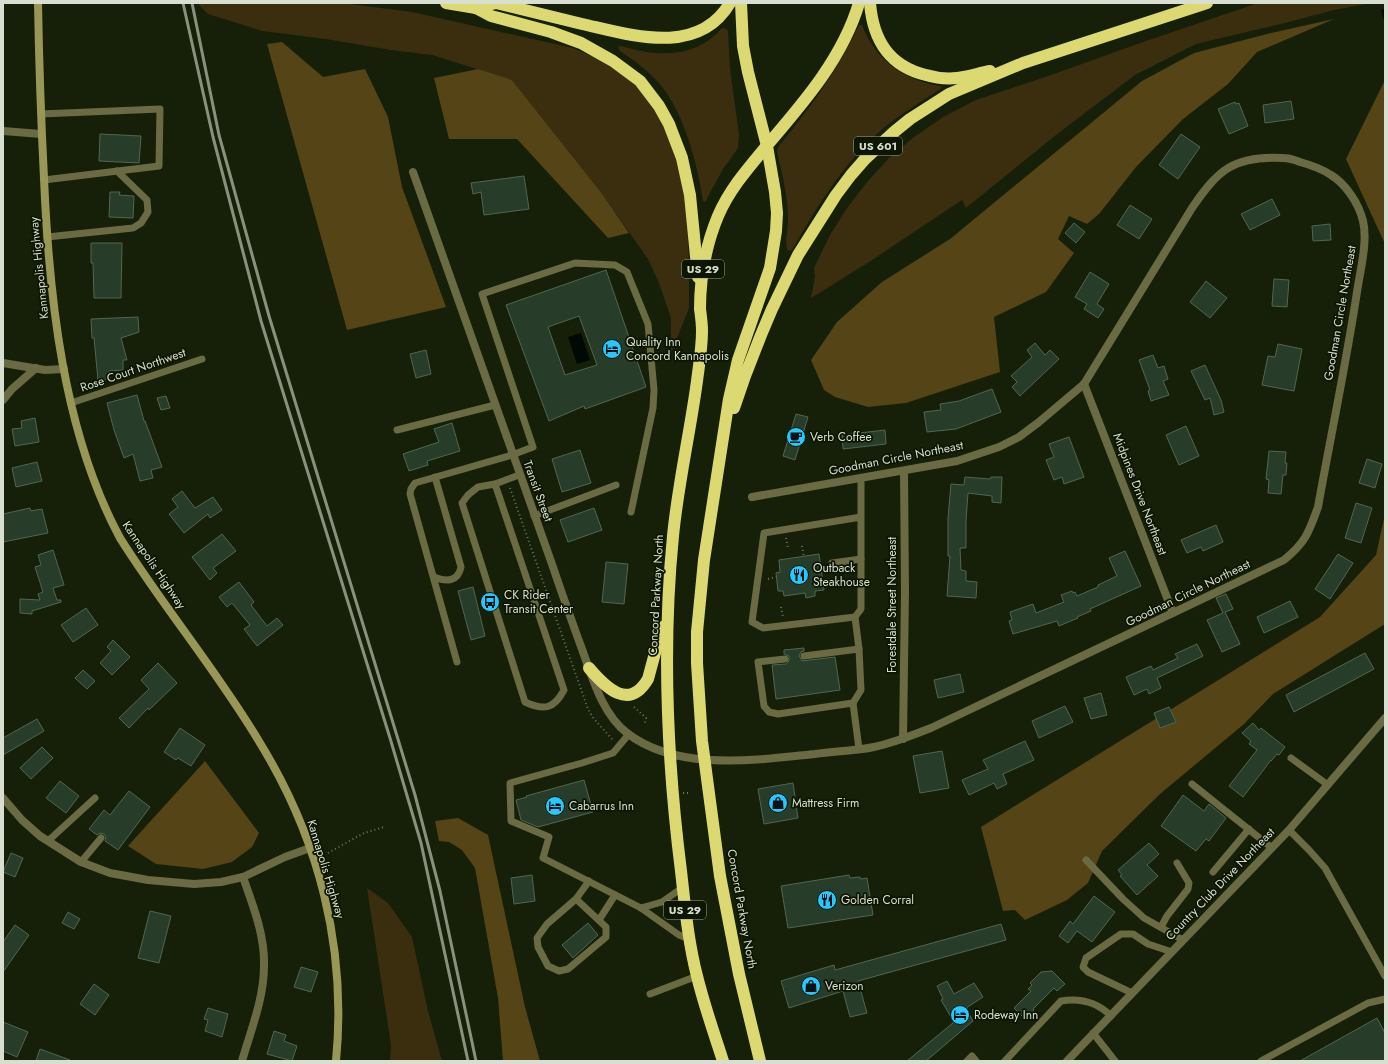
<svg xmlns="http://www.w3.org/2000/svg" width="1388" height="1064" font-family="Jost,sans-serif">
  <style>
    .green { fill: #3a2e0f }
    .forest { fill: #554416 }
    .water { fill: #000903 }
    .lines { fill: none; stroke-linecap: round; stroke-linejoin: round }
    .stream { stroke: #000903; stroke-width: 3.5 }
    .building { fill: #273c29; stroke: #506752; fill-rule: evenodd }
    .path { stroke: #6b7460; stroke-width: 2; stroke-dasharray: 1 3; stroke-linecap: butt }
    .lane { stroke: #6a6a43; stroke-width: 7 }
    .street { stroke: #6a6a43; stroke-width: 8 }
    .secondary { stroke: #989756; stroke-width: 8 }
    .highway { stroke: #dcd972; stroke-width: 12 }
    .rail { stroke: #89917e; stroke-width: 3 }
    .labels { text-anchor: middle; stroke-width: 3.5; stroke-linejoin: round; paint-order: stroke }
    .shield { fill: #0d1602; stroke: #9ba392; stroke-width: 1 }
    .shield-label { font-size: 11px; font-weight: bold; fill: #d8dfd0 }
    .street-label { font-size: 12px; fill: #d8dfd0; stroke: #0d1602 }
    .poi-label { font-size: 12px; fill: #d8dfd0; stroke: #0d1602; text-anchor: start }
  </style>
  <rect width="100%" height="100%" fill="#161f08"/>
  <!-- green -->
  <g class="green">
    <polygon points="197,3 342,3 412,12 573,48 596,58 620,72 642,88 680,149 687,215 689,266 689,308 671,353 671,318 659,283 648,259 603,195 512,80 432,55 391,50 326,39 262,31 208,14"/>
    <polygon points="1258,3 1371,3 1334,10 1285,23 1196,44 1135,75 1056,135 966,208 962,200 866,264 811,298 815,277 814,268 830,235 847,208 867,182 889,158 914,137 943,117 976,100 1054,74 1143,42"/>
    <path d="M859 25H862C875 60 904 80 940 86L942 88C925 99 907 110 891 122 848 156 819 203 792 250L788 251C784 244 788 229 788 220 788 198 783 177 778 156L777 150 779 146C810 108 838 70 859 25Z"/>
    <path d="M722 28 727 29 728 32 730 69 739 134 738 148 723 169 705 202 703 201C698 165 683 109 658 82 647 70 634 60 620 51L618 47 621 46C657 57 695 59 722 28Z"/>
    <polygon points="367,888 388,903 412,937 428,1011 442,1061 390,1061 391,1045"/>
  </g>
  <!-- forest -->
  <g class="forest">
    <polygon points="1334,19 1257,52 1228,84 1183,119 1136,167 1099,214 1087,224 1069,216 1058,239 1074,253 1046,292 994,317 1000,372 906,403 868,407 835,397 824,390 811,360 837,322 882,282 950,239 1142,81 1194,53 1271,33"/>
    <polygon points="282,42 323,77 365,69 388,117 402,187 446,307 347,330 267,44"/>
    <polygon points="478,69 512,80 603,195 629,233 608,238 517,139 449,139 434,78"/>
    <polygon points="1385,80 1385,244 1346,159"/>
    <polygon points="1385,514 1385,624 1273,694 1244,724 1160,794 1102,851 1088,883 1067,900 1025,920 1015,910 1003,911 981,827 1320,617 1376,555"/>
    <polygon points="205,761 259,833 252,847 232,862 203,869 156,864 128,846"/>
    <polygon points="458,818 488,835 525,1007 540,1061 503,1061 498,998 475,868 462,850 449,842 439,841 435,821"/>
  </g>
  <!-- water -->
  <polygon class="water" points="581,333 590,360 577,364 568,337"/>
  <g class="lines">
    <!-- stream -->
    <polyline class="stream" points="1383,11 1385,18"/>
  </g>
  <!-- building -->
  <g class="building">
    <polygon points="1291,101 1294,119 1265,123 1263,105"/>
    <polygon points="1235,102 1236,104 1239,103 1248,126 1229,134 1218,109"/>
    <polygon points="100,134 141,136 139,163 99,161"/>
    <polygon points="1181,134 1200,147 1178,179 1159,165"/>
    <polygon points="524,176 529,209 484,215 481,192 473,194 471,183"/>
    <polygon points="110,192 120,192 119,195 134,196 133,218 109,217"/>
    <polygon points="1272,199 1280,215 1250,230 1241,214"/>
    <polygon points="1130,205 1152,219 1139,239 1117,225"/>
    <polygon points="1074,223 1085,232 1076,243 1065,233"/>
    <polygon points="1330,224 1331,240 1313,241 1312,226"/>
    <polygon points="91,243 122,243 121,298 94,298 93,263 91,263"/>
    <path d="M606 270 646 387 585 409 584 406 549 421 506 305ZM579 316 597 365 565 375 548 327Z"/>
    <polygon points="1090,272 1109,284 1097,304 1104,309 1098,318 1084,309 1087,304 1075,297"/>
    <polygon points="1274,279 1289,280 1287,307 1272,306"/>
    <polygon points="1206,281 1227,298 1210,318 1190,302"/>
    <polygon points="138,317 139,332 121,338 127,360 123,360 123,370 109,371 110,379 98,380 94,338 92,338 91,319"/>
    <polygon points="1035,343 1045,355 1050,350 1059,359 1020,396 1012,387 1017,382 1011,376 1032,357 1027,350"/>
    <polygon points="1278,344 1302,349 1294,391 1262,385 1268,356 1275,357"/>
    <polygon points="426,350 431,374 416,378 410,354"/>
    <polygon points="1153,355 1158,368 1164,366 1168,379 1163,381 1169,395 1151,401 1148,391 1150,390 1139,360"/>
    <polygon points="1205,365 1221,400 1224,412 1214,415 1210,398 1205,400 1191,371"/>
    <polygon points="992,389 1001,412 956,429 927,432 924,412 941,410 940,404 959,401"/>
    <polygon points="137,395 144,421 145,421 162,467 151,470 153,478 140,481 133,454 124,458 114,430 107,403"/>
    <polygon points="166,396 170,408 161,410 157,398"/>
    <polygon points="796,414 808,417 795,460 783,456"/>
    <polygon points="35,418 39,442 15,446 12,429 22,428 21,421"/>
    <polygon points="452,423 460,451 427,461 428,465 409,471 403,454 439,442 434,429"/>
    <polygon points="1186,426 1199,456 1179,465 1166,435"/>
    <polygon points="885,430 886,444 843,449 842,435"/>
    <polygon points="1069,437 1084,477 1064,484 1062,477 1054,480 1046,460 1054,457 1049,444"/>
    <polygon points="580,450 591,483 562,492 552,459"/>
    <polygon points="1269,451 1286,452 1285,463 1287,463 1286,475 1283,475 1281,494 1268,493 1269,480 1266,479"/>
    <polygon points="1367,459 1382,464 1375,488 1359,483"/>
    <polygon points="37,462 42,481 16,487 12,468"/>
    <polygon points="965,477 990,479 991,477 1002,477 1001,503 992,502 992,496 968,493 966,521 966,548 960,548 961,570 966,571 966,581 977,582 976,598 947,596 950,556 948,556 948,518 951,484 964,485"/>
    <polygon points="182,491 195,508 213,497 222,510 210,518 208,514 184,533 169,514 178,507 172,499"/>
    <polygon points="1356,503 1372,508 1361,543 1345,538"/>
    <polygon points="30,508 31,511 42,509 48,533 3,542 3,514"/>
    <polygon points="594,508 602,530 568,542 560,520"/>
    <polygon points="1216,525 1223,542 1203,551 1201,547 1187,553 1181,540"/>
    <polygon points="222,534 236,551 213,568 217,573 210,580 192,557"/>
    <polygon points="53,550 64,585 53,588 57,600 61,600 61,602 32,611 32,614 20,613 20,599 40,600 38,594 43,592 35,567 41,565 38,555"/>
    <polygon points="1125,551 1141,586 1090,609 1091,611 1077,617 1078,618 1059,626 1057,621 1013,634 1009,621 1012,620 1010,612 1033,604 1036,613 1064,602 1061,595 1072,591 1073,593 1075,592 1077,596 1098,587 1098,585 1117,576 1109,558"/>
    <polygon points="819,554 824,590 815,591 815,596 806,598 805,593 784,596 783,591 778,591 776,573 780,572 779,560"/>
    <polygon points="1338,554 1353,563 1330,599 1315,589"/>
    <polygon points="606,562 628,564 624,604 602,602"/>
    <polygon points="239,582 254,602 251,605 267,626 277,618 283,625 257,646 244,629 250,625 232,603 227,607 219,597"/>
    <polygon points="473,587 485,636 471,640 458,591"/>
    <polygon points="1226,594 1233,609 1225,612 1240,644 1222,652 1207,620 1223,613 1216,598"/>
    <polygon points="1290,601 1298,617 1264,633 1257,617"/>
    <polygon points="86,608 98,625 73,642 61,625"/>
    <polygon points="113,640 130,657 112,675 100,663 111,651 107,647"/>
    <polygon points="1197,644 1203,656 1157,678 1161,688 1149,694 1147,689 1134,695 1126,677 1151,666 1153,670 1178,658 1175,654"/>
    <polygon points="804,648 804,651 801,652 799,656 802,661 835,657 840,690 776,699 772,665 786,664 789,661 789,656 784,654 784,650"/>
    <polygon points="1365,653 1374,669 1294,712 1286,695"/>
    <polygon points="158,663 177,683 149,710 148,708 129,728 119,718 149,689 141,680"/>
    <polygon points="83,670 95,681 87,689 75,678"/>
    <polygon points="960,674 964,692 938,698 934,680"/>
    <polygon points="1101,693 1107,715 1091,719 1084,698"/>
    <polygon points="1065,706 1073,722 1039,738 1032,721"/>
    <polygon points="1169,707 1176,722 1160,728 1154,713"/>
    <polygon points="37,719 44,731 3,755 3,738"/>
    <polygon points="1253,723 1259,730 1261,728 1285,747 1279,755 1277,754 1271,761 1271,760 1243,797 1229,786 1257,750 1249,744 1251,741 1242,733"/>
    <polygon points="180,728 205,745 191,766 178,758 176,760 164,752"/>
    <polygon points="1025,741 1034,760 1003,774 1007,784 997,789 994,783 969,795 962,780 988,769 983,760"/>
    <polygon points="42,747 53,758 31,779 20,768"/>
    <polygon points="942,751 949,788 920,793 913,756"/>
    <polygon points="584,780 593,812 538,827 521,820 516,800 527,797 526,796"/>
    <polygon points="60,781 79,796 66,813 46,798"/>
    <polygon points="793,783 798,818 764,824 758,789"/>
    <polygon points="129,791 150,807 118,850 105,841 106,837 104,834 100,833 97,835 89,829 104,810 110,815"/>
    <polygon points="1183,795 1204,811 1209,804 1226,818 1209,841 1206,839 1196,851 1161,826"/>
    <polygon points="1149,843 1159,854 1147,865 1158,876 1137,895 1120,876 1122,875 1118,870"/>
    <polygon points="11,853 23,858 15,877 3,872"/>
    <polygon points="532,875 535,901 514,904 511,878"/>
    <polygon points="849,875 850,878 860,877 861,879 867,878 873,915 788,928 781,886"/>
    <polygon points="1094,896 1115,912 1092,942 1077,931 1068,943 1059,936 1070,921 1073,924"/>
    <polygon points="150,911 171,916 159,963 138,958"/>
    <polygon points="68,912 80,919 74,929 62,923"/>
    <polygon points="588,923 598,935 573,958 562,945"/>
    <polygon points="1001,924 1006,940 858,981 867,1013 850,1017 843,991 789,1008 781,981 834,965 835,970"/>
    <polygon points="15,925 29,935 3,972 3,942"/>
    <polygon points="301,967 318,972 311,992 294,987"/>
    <polygon points="1052,971 1065,984 1057,991 1054,988 1033,1009 1034,1010 1025,1019 1014,1008 1031,991 1028,989 1032,985 1030,983 1041,972"/>
    <polygon points="947,981 954,994 974,983 983,997 966,1008 973,1021 926,1061 907,1061 954,1022 941,1000 943,999 937,986"/>
    <polygon points="94,984 109,995 95,1015 80,1004"/>
    <polygon points="208,1008 228,1014 222,1037 205,1031 208,1020 204,1019"/>
    <polygon points="1377,1018 1385,1033 1385,1061 1300,1061"/>
    <polygon points="3,1022 28,1032 17,1057 3,1051"/>
    <polygon points="274,1031 286,1035 284,1041 297,1046 292,1061 267,1054"/>
    <polygon points="40,1049 70,1060 69,1061 36,1061"/>
  </g>
  <g class="lines">
    <!-- path -->
    <g class="path">
      <polyline points="510,488 588,709 594,719 612,739"/>
      <polyline points="786,538 788,548"/>
      <polyline points="802,546 804,557"/>
      <polyline points="768,579 776,577"/>
      <polyline points="781,607 783,617"/>
      <polyline points="634,707 646,718 645,723"/>
      <polyline points="683,793 688,793"/>
      <polyline points="328,853 364,833 384,827"/>
    </g>
    <!-- lane -->
    <g class="lane">
      <polyline points="41,114 160,109 159,166 44,180"/>
      <polyline points="47,237 133,228 141,223 148,212 147,200 117,171"/>
      <polyline points="71,403 202,359"/>
      <polyline points="397,430 495,405"/>
      <path d="M495 484 564 690C554 709 544 711 525 702L462 503 468 495 478 487 495 484 519 475"/>
      <polyline points="534,516 616,485"/>
      <polyline points="861,517 764,533 752,622 763,628 855,617 861,609 861,478"/>
      <polyline points="832,563 861,559"/>
      <path d="M434 577C446 582 458 582 461 567L435 477"/>
      <polyline points="804,656 859,649"/>
      <polyline points="785,659 758,662 764,706 769,712 778,714 853,703 859,749"/>
      <polyline points="457,662 410,494 411,489 415,483 512,455 533,447 482,294 575,263 615,265 627,272 648,324 654,390 653,408 631,512"/>
      <polyline points="853,703 861,690 859,649 855,617"/>
      <polyline points="629,734 613,753 582,763 510,783 511,821 549,837 543,858 641,908 679,935 684,937 689,937"/>
      <polyline points="1291,758 1328,785"/>
      <polyline points="1192,784 1272,848"/>
      <polyline points="1289,830 1309,850 1325,868 1385,976"/>
      <polyline points="48,841 95,798"/>
      <polyline points="1086,860 1123,899 1144,918 1183,940"/>
      <polyline points="81,862 101,838"/>
      <polyline points="1213,872 1249,829"/>
      <polyline points="576,899 606,927 606,937 568,969 559,971 548,966 538,947 537,938 547,924 576,899 589,881"/>
      <polyline points="641,908 662,902 682,888"/>
      <polyline points="599,920 615,895"/>
      <polyline points="1161,927 1167,916 1188,889 1189,883 1177,863"/>
      <polyline points="1132,993 1088,972 1083,967 1086,958 1121,934 1133,934 1148,944 1172,952"/>
      <polyline points="650,994 697,976"/>
      <polyline points="1093,1033 1115,1061"/>
      <polyline points="967,1061 972,1056 976,1061"/>
      <path d="M1005 1061 1061 1001C1079 998 1097 1002 1111 1016"/>
      <polyline points="1261,1061 1368,1003 1385,999"/>
    </g>
    <!-- street -->
    <g class="street">
      <polyline points="3,131 41,134"/>
      <path d="M413 172C460 303 505 435 553 567 561 591 570 616 579 641 591 672 600 712 627 733 677 772 757 760 815 754 834 751 855 751 874 747 894 743 913 735 931 728L1284 560C1306 542 1309 532 1318 507 1331 435 1346 364 1357 292 1360 271 1368 242 1363 221 1359 204 1346 184 1331 175 1322 169 1311 165 1300 162 1295 160 1289 158 1283 158 1234 155 1218 170 1192 208L1084 384 1039 422 1019 437 999 447 957 461 752 497"/>
      <polyline points="3,363 45,370 64,369"/>
      <polyline points="1084,384 1173,613"/>
      <polyline points="3,400 12,389 36,368"/>
      <polyline points="903,739 905,592 904,471"/>
      <polyline points="3,798 22,820 40,836 81,862 110,873 148,880 194,884 221,882 243,877 285,857 310,848"/>
      <path d="M242 1061C251 1030 264 998 264 966 265 935 253 906 243 877"/>
      <polyline points="1067,1061 1289,830 1385,718"/>
    </g>
    <!-- secondary -->
    <path class="secondary" d="M38 3C39 61 41 120 44 178 49 297 63 432 120 538 164 608 218 672 260 743 319 839 347 948 336 1061"/>
    <!-- highway -->
    <g class="highway">
      <polyline points="446,3 476,8 491,16 551,32 581,43 613,61 640,81 659,106 669,124 682,158 690,195 698,277"/>
      <polyline points="741,3 743,46 748,72 767,146 775,192 777,213 776,231 770,268 738,360 729,399 704,560 697,632 697,663 702,741 720,876 739,974 760,1061"/>
      <path d="M870 3C873 40 889 66 926 75 936 78 947 79 957 78 968 77 979 73 990 71"/>
      <path d="M476 8 496 3C525 10 554 17 582 24 631 35 698 57 730 3"/>
      <polyline points="734,408 745,376 761,335 772,309 798,255 836,195 851,175 865,159 894,132 910,119 949,94 1023,63 1207,3"/>
      <path d="M589 668C606 688 629 711 648 679L662 627"/>
      <path d="M723 1061C714 1033 704 1005 697 976 688 941 685 906 681 871 667 760 662 647 673 536 678 484 690 433 697 381 699 365 702 348 702 331 702 324 701 316 700 309 700 277 706 245 718 216 730 188 750 166 769 143 805 101 843 57 859 3"/>
    </g>
    <!-- rail -->
    <g class="rail">
      <polyline points="183,3 213,137 261,321 390,738 421,843 468,1061"/>
      <polyline points="192,3 219,135 269,316 415,795 440,891 476,1061"/>
    </g>
  </g>
  <!-- icons -->
  <defs>
    <symbol id="hotel-disc" viewBox="-11 -11 22 22"><circle r="9.5" fill="#27c8ff" stroke="#0d1602"/><path d="M-6-4.5h1.5V1H6V5H4.5V3h-9V5H-6ZM-4 0a1.8 1.8 0 1 1 3.6 0ZM.5 0V-2.5h3Q6-2.5 6 0Z" fill="#111"/></symbol>
    <symbol id="cafe-disc" viewBox="-11 -11 22 22"><circle r="9.5" fill="#27c8ff" stroke="#0d1602"/><path d="M-5.5-4.5H6V0H3Q3 3.5 0 3.5H-2.5Q-5.5 3.5-5.5 0ZM3-3.2v2h1.7v-2ZM-6 4.5H4V6H-6Z" fill="#111"/></symbol>
    <symbol id="restaurant-disc" viewBox="-11 -11 22 22"><circle r="9.5" fill="#27c8ff" stroke="#0d1602"/><path d="M-5-6h1v4h1v-4h1v4h1v-4h1v5L-1.5 .5V6h-2V.5L-5-1ZM5-6V6H3V1.5H1.5Q1.5-4 5-6Z" fill="#111"/></symbol>
    <symbol id="bus-disc" viewBox="-11 -11 22 22"><circle r="9.5" fill="#27c8ff" stroke="#0d1602"/><path d="M-5-6H5V4H4V6H2V4H-2V6H-4V4H-5ZM-3.5-4V0h7V-4ZM-3.5 1.2v1.5H-2V1.2ZM2 1.2v1.5H3.5V1.2Z" fill="#111"/></symbol>
    <symbol id="shop-disc" viewBox="-11 -11 22 22"><circle r="9.5" fill="#27c8ff" stroke="#0d1602"/><path d="M-5-2.5h2.3a2.7 3.5 0 0 1 5.4 0H5L5.5 6h-11ZM-1.5-2.5h3a1.5 2.3 0 0 0-3 0Z" fill="#111"/></symbol>
  </defs>
  <g fill-rule="evenodd">
    <use href="#hotel-disc" x="601" y="338" width="22" height="22"/>
    <use href="#cafe-disc" x="785" y="426" width="22" height="22"/>
    <use href="#restaurant-disc" x="788" y="564" width="22" height="22"/>
    <use href="#bus-disc" x="479" y="591" width="22" height="22"/>
    <use href="#shop-disc" x="767" y="792" width="22" height="22"/>
    <use href="#hotel-disc" x="544" y="795" width="22" height="22"/>
    <use href="#restaurant-disc" x="816" y="889" width="22" height="22"/>
    <use href="#shop-disc" x="800" y="975" width="22" height="22"/>
    <use href="#hotel-disc" x="949" y="1004" width="22" height="22"/>
  </g>
  <g class="labels">
    <!-- shield labels -->
    <g class="shield">
      <rect x="854" y="137" width="48" height="18" rx="3"/>
      <rect x="682" y="260" width="42" height="18" rx="3"/>
      <rect x="664" y="901" width="42" height="18" rx="3"/>
    </g>
    <g class="shield-label">
      <text x="878" y="150">US 601</text>
      <text x="703" y="273">US 29</text>
      <text x="685" y="914">US 29</text>
    </g>
    <!-- street labels -->
    <g class="street-label">
      <text transform="translate(39 268) rotate(-96)" y="4">Kannapolis Highway</text>
      <text transform="translate(1340 313) rotate(-80)" y="4">Goodman Circle Northeast</text>
      <text transform="translate(133 370) rotate(-19)" y="4">Rose Court Northwest</text>
      <text transform="translate(896 458) rotate(-11)" y="4">Goodman Circle Northeast</text>
      <text transform="translate(538 491) rotate(70)" y="4">Transit Street</text>
      <text transform="translate(1140 494) rotate(69)" y="4">Midpines Drive Northeast</text>
      <text transform="translate(154 565) rotate(56)" y="4">Kannapolis Highway</text>
      <text transform="translate(1188 593) rotate(-26)" y="4">Goodman Circle Northeast</text>
      <text transform="translate(656 595) rotate(-87)" y="4">Concord Parkway North</text>
      <text transform="translate(892 605) rotate(-90)" y="4">Forestdale Street Northeast</text>
      <text transform="translate(326 869) rotate(73)" y="4">Kannapolis Highway</text>
      <text transform="translate(1220 884) rotate(-46)" y="4">Country Club Drive Northeast</text>
      <text transform="translate(742 909) rotate(80)" y="4">Concord Parkway North</text>
    </g>
    <!-- poi labels -->
    <g class="poi-label">
      <text x="626" y="346">Quality Inn<tspan x="626" dy="14">Concord Kannapolis</tspan></text>
      <text x="810" y="441">Verb Coffee</text>
      <text x="813" y="572">Outback<tspan x="813" dy="14">Steakhouse</tspan></text>
      <text x="504" y="599">CK Rider<tspan x="504" dy="14">Transit Center</tspan></text>
      <text x="792" y="807">Mattress Firm</text>
      <text x="569" y="810">Cabarrus Inn</text>
      <text x="841" y="904">Golden Corral</text>
      <text x="825" y="990">Verizon</text>
      <text x="974" y="1019">Rodeway Inn</text>
    </g>
  </g>
  <!-- border -->
  <rect width="1388" height="1064" fill="none" stroke="#d8dfd0" stroke-width="8"/>
</svg>
